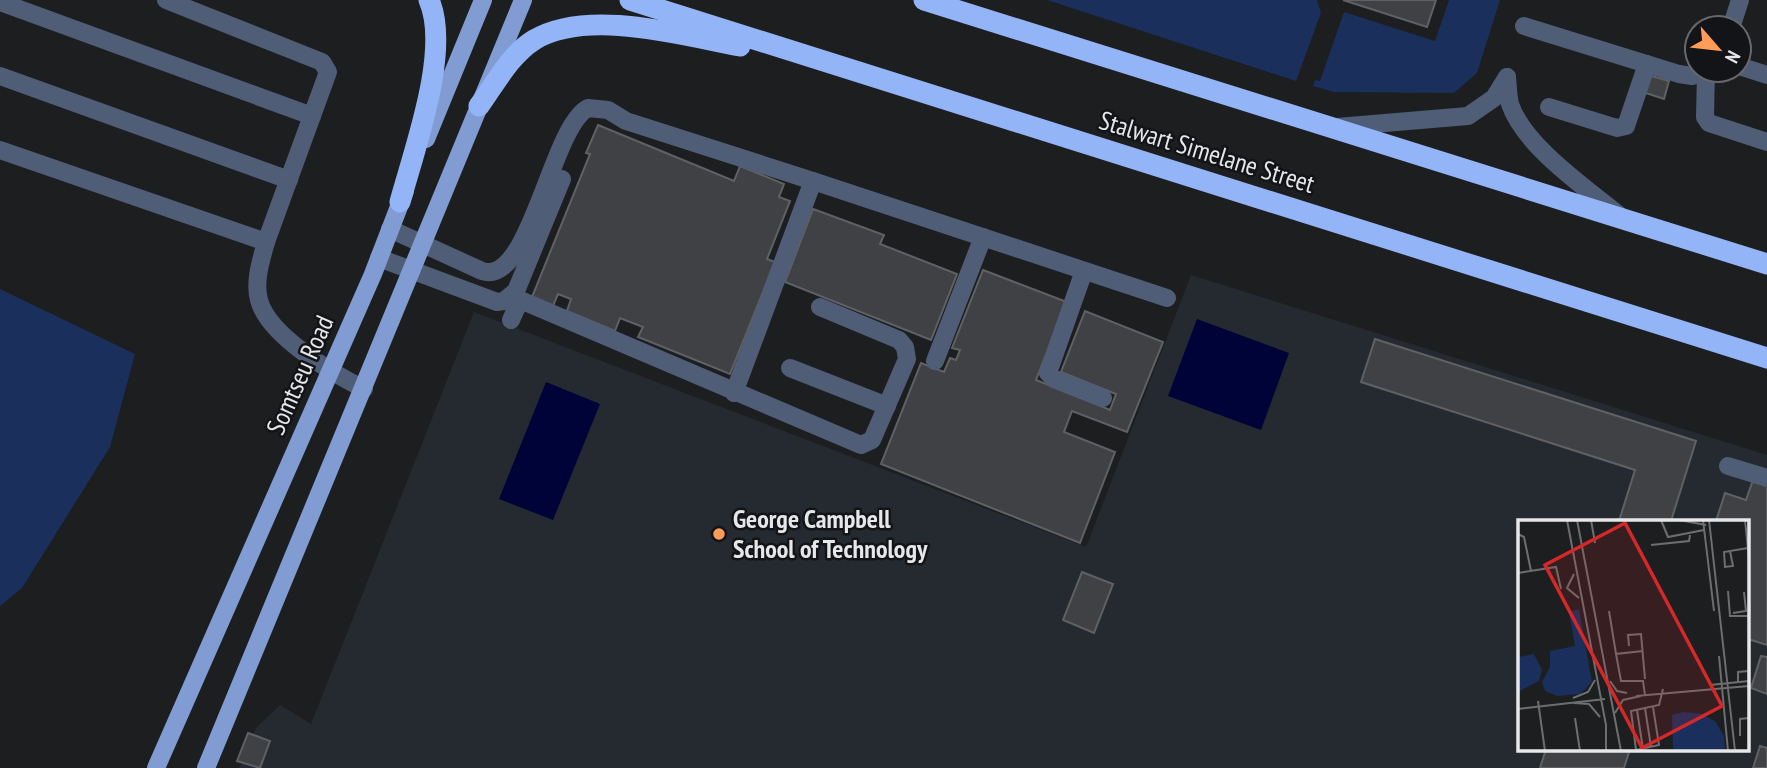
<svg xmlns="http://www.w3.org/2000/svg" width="1767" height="768" font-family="'PT Sans Narrow',sans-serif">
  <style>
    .built { fill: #252930; fill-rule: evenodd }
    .green { fill: #1a2f5c }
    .water { fill: #000338 }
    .building { fill: #404144; stroke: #606164; stroke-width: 2 }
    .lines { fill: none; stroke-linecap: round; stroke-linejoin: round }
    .minor { stroke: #4f5d77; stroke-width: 18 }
    .major { stroke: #809cd2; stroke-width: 18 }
    .highway { stroke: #93b5f7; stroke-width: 21 }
    .poi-dot { fill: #fe9c58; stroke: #131417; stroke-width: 2.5 }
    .labels { text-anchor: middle; stroke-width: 5; stroke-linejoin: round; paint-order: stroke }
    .street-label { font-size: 26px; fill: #e6e7e9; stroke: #131417 }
    .poi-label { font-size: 26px; font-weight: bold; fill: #e6e7e9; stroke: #131417; text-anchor: start }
    .inset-road { fill: none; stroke: #6d6e70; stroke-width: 2 }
    .view { fill: #d62828; fill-opacity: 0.15; stroke: #d62828; stroke-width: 3.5 }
    .inset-edge { fill: none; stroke: #e6e7e9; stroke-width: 3.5 }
  </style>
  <rect width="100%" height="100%" fill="#1c1e20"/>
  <!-- built -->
  <path class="built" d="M1191 275 1767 455V768H239L256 728 280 705 311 724 474 312 1086 547ZM1520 521H1748V749H1520Z"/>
  <!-- green -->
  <g class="green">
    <polygon points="1047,0 1317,0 1321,13 1296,81"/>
    <polygon points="1449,0 1500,0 1477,73 1454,93 1334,92 1313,86 1315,80 1320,81 1344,12 1435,41"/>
    <polygon points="0,289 135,354 110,447 22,588 0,606"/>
  </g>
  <!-- water -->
  <g class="water">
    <polygon points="1197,319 1289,353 1261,430 1168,396"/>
    <polygon points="546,382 600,404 553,520 499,499"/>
  </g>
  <!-- building -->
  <g class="building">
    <polygon points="1343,0 1436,0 1427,27"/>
    <polygon points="1648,75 1669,81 1664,99 1643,92"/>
    <polygon points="598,125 734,181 740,166 784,184 779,197 790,201 767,259 775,262 730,374 638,337 643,327 620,318 615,331 567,311 571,299 558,294 553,306 532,297 590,154 586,153"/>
    <polygon points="813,209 884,235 880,244 957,274 931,340 785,282"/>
    <polygon points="983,270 1067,302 1036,380 1110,410 1116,394 1061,372 1085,311 1163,342 1127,432 1072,411 1064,432 1115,452 1080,543 881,464 921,363 944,372 950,358 956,360 960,350 952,348"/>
    <polygon points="1375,339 1696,441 1671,521 1619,521 1635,470 1361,382"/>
    <polygon points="1753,480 1767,484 1767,645 1748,639 1748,521 1716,521 1725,493 1746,500"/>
    <polygon points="1082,572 1113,584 1094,633 1063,620"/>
    <polygon points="1761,656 1767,657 1767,694 1751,688"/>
    <polygon points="248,733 270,741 260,768 237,761"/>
    <polygon points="1760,746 1767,748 1767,768 1753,768"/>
    <polygon points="1546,749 1630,749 1624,768 1540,768"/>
  </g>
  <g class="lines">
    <!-- minor -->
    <g class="minor">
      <path d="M166 0 322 62 328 72 266 242C261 260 254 282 259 300 268 336 334 374 364 389"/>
      <polyline points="0,2 312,116"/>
      <polyline points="1524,26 1679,74 1692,76 1708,70"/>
      <polyline points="1731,28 1740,0"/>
      <polyline points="1739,66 1767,75"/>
      <polyline points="1706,71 1705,117 1709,123 1767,142"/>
      <polyline points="0,76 289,180"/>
      <path d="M1507 77C1508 86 1508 96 1510 104 1524 146 1586 188 1620 216"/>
      <polyline points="1549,107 1617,128 1626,126 1647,64"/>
      <polyline points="1337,127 1468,116 1494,98 1507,77"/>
      <polyline points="0,150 266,242"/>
      <polyline points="813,181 1167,298"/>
      <path d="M390 229 482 271C530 287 551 127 588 108L608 110 626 121 813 181 734 393"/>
      <polyline points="379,258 497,302 504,301 516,291 562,179"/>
      <polyline points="1084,271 1048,373 1054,379 1103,398"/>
      <polyline points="511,296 861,445 872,440 907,359 905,347 899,340 820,307"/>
      <polyline points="511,320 520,300"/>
      <polyline points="935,361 983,237"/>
      <polyline points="790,368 887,406"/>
      <polyline points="1728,466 1767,478"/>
    </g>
    <!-- major -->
    <g class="major">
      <polyline points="426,139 483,0"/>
      <polyline points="156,768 373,274 405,191"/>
      <polyline points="206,768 523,0"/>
    </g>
    <!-- highway -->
    <g class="highway">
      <polyline points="630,0 1767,358"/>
      <polyline points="924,0 1767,264"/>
      <path d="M479 106C495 84 510 55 534 40 587 8 682 35 740 46"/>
      <path d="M400 202C414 150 451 50 429 0"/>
    </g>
  </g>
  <!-- markers -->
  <circle class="poi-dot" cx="719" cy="534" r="7"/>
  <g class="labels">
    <!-- street labels -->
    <g class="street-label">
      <text transform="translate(1207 152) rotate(17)" y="9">Stalwart Simelane Street</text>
      <text transform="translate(300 375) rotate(-66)" y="9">Somtseu Road</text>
    </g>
    <!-- poi labels -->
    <g class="poi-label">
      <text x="733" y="528">George Campbell<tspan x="733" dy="30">School of Technology</tspan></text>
    </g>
  </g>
  <!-- overview -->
  <g transform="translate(1518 520)">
    <rect width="231" height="231" fill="#1c1e20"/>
    <path d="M61 89 74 162 62 174 39 176 27 171 24 162 32 147V131L57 126 51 92ZM16 134 24 150 21 161 0 172 1 137ZM165 192 184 194 197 201 206 216 207 231H155L154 195Z" fill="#1a2f5c"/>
    <path class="inset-road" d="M49 0 88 205V231M59 0 103 231M73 0 77 23M143 0 150 17 186 10M161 0 188 5M185 0 196 91M191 0 217 231M227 0 231 39M0 14 6 17 13 51M133 25 171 21 172 15M212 31 215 46 207 47 206 32 230 28M0 53 38 47 43 69M56 54 49 68 61 78M210 71 212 96H231M91 91 98 134M215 93 228 91 226 72M111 126 110 115 123 114 127 159M125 131 98 134 103 161H125L127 175M201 136 210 231M92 161 99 171 109 173M220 162V152L231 151M192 165 231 161M118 176 231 166M55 178 70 172 77 160M20 181 27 231M56 183 71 184 82 197M135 187 141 225 118 230 113 191 141 185 145 169M127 188 133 227M0 189 87 179M119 190 125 229M97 193 105 180 123 176M57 198 62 231M222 216V199L231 198"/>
    <path class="view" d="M107 3 204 186 124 228 27 45Z"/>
    <rect width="231" height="231" class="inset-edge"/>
  </g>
  <!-- north arrow -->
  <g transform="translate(1718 49) rotate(118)"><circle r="33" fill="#131417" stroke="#67686b" stroke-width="2"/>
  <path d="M0-5L12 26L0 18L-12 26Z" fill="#fe9c58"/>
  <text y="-10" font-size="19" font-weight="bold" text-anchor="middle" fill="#e6e7e9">N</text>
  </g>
</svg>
